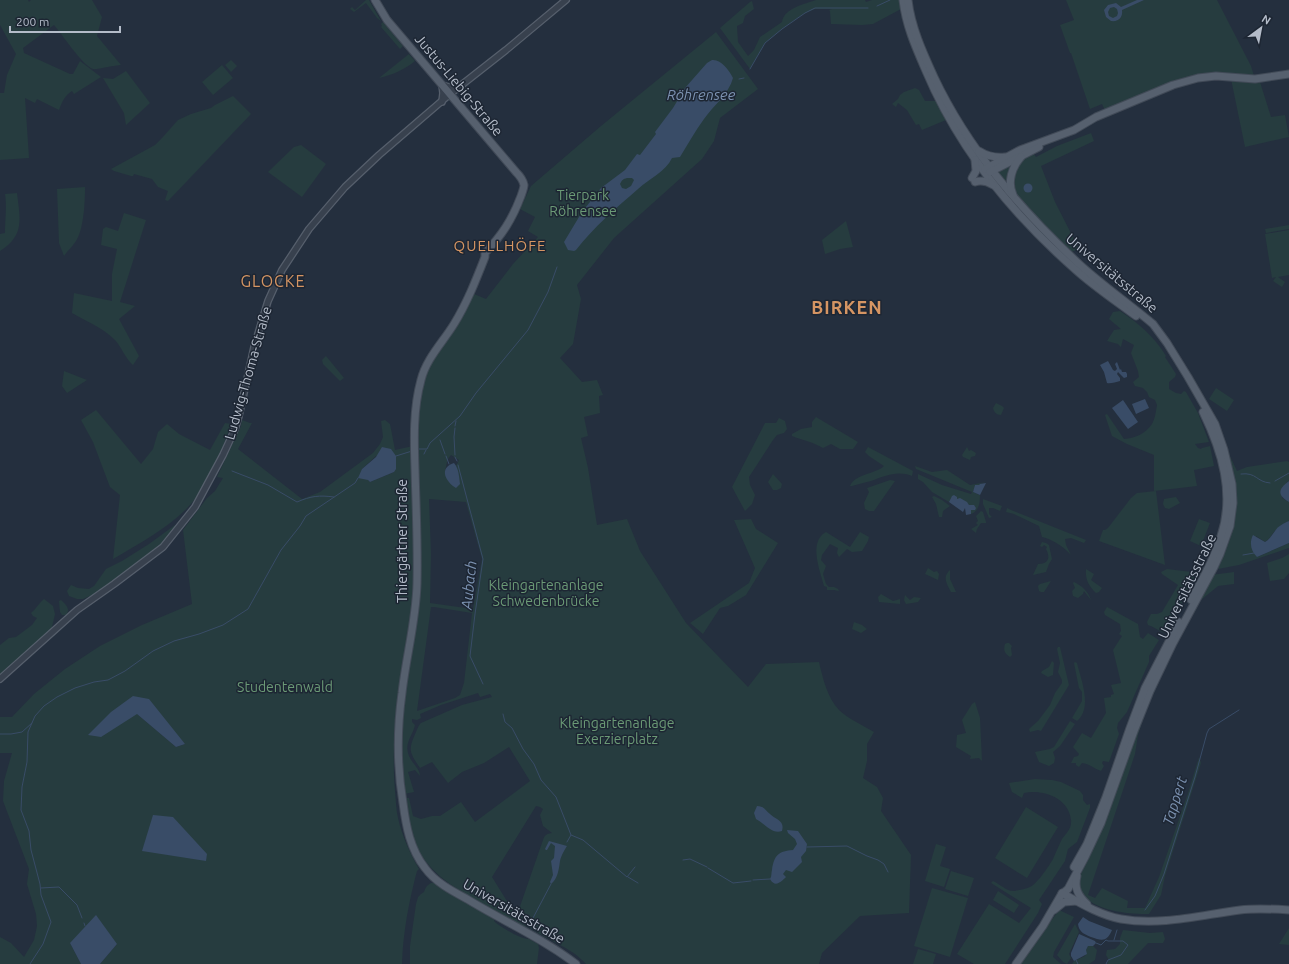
<svg xmlns="http://www.w3.org/2000/svg" width="1289" height="964" font-family="Ubuntu,sans-serif">
  <style>
    .green { fill: #263c3f; fill-rule: evenodd }
    .water { fill: #394c67; fill-rule: evenodd }
    .lines { fill: none; stroke-linecap: round; stroke-linejoin: round }
    .stream { stroke: #394c67; stroke-width: 1 }
    .minor-casing { stroke: #565f6c; stroke-width: 8 }
    .major-casing { stroke: #414a57; stroke-width: 9 }
    .minor { stroke: #38414e; stroke-width: 5.5 }
    .major { stroke: #56606e; stroke-width: 7 }
    .labels { text-anchor: middle; stroke-width: 3; stroke-linejoin: round; paint-order: stroke }
    .street-label { font-size: 14px; fill: #b4bcc9; stroke: #1d2633 }
    .park-label { font-size: 14px; fill: #6b9a76; stroke: #1d2633 }
    .water-label { font-size: 15px; font-style: italic; fill: #7c92b1; stroke: #1d2633 }
    .neighbourhood-label { font-size: 15px; letter-spacing: 1px; fill: #d59563; stroke: #1d2633 }
    .quarter-label { font-size: 16px; letter-spacing: 1px; fill: #d59563; stroke: #1d2633 }
    .district-label { font-size: 18px; font-weight: bold; letter-spacing: 1px; fill: #d59563; stroke: #1d2633 }
  </style>
  <rect width="100%" height="100%" fill="#242f3e"/>
  <!-- green -->
  <g class="green">
    <path d="M0 0H28L29 2 31 0H92L102 17 97 36 121 65C115 65 96 70 93 69 82 65 62 34 54 25L23 48 24 53 70 74H73L80 61 101 77 74 94 72 91C65 95 62 102 59 110L37 99 35 103 25 98 29 158 0 160V93H4L7 75 16 54 0 25Z"/>
    <polygon points="366,0 369,0 381,21 377,18 366,3 354,12 350,9 352,7 355,10"/>
    <path d="M816 0H865L866 2 872 0H900L901 9 873 24 862 25 831 24 830 11 829 10 832 9H815L805 13 782 29 765 43 750 69 720 28 750 2 752 1 754 9 745 16 743 23 737 26 738 42 748 56 754 50 760 37 782 22C784 8 805 4 816 0Z"/>
    <polygon points="1066,0 1217,0 1251,66 1254,76 1222,73 1198,75 1177,80 1105,110 1102,104 1090,109 1071,53 1070,53 1060,25 1074,20"/>
    <polygon points="383,22 403,46 400,49 381,27 382,26 381,24"/>
    <path d="M716 32 758 89 720 118 714 141 702 159 614 238 577 285 581 299 573 344 560 358 582 382 597 380 603 395 599 396 600 413 584 417 588 436 581 438 588 468 597 525 627 519 640 551 686 623 748 687 766 664 819 662C823 679 827 697 839 710 847 718 864 726 874 732L867 744V761L863 778 877 787 883 798 881 811 911 855 909 913 860 916 822 953 819 964H586C582 960 577 955 572 952 559 943 522 928 517 915L543 840C545 834 547 834 552 833L543 826 540 815 543 809 540 807 536 806 492 877 518 919 528 928 527 930C512 921 497 913 482 904 451 886 426 871 412 838 407 826 407 811 405 798H409L413 816 421 819 432 816H440L461 802 475 822 530 781 509 747 484 763 462 772 448 783 432 762 420 768C409 752 408 750 416 732 418 728 418 726 421 723L462 705 492 697 490 694 480 697 478 693 441 705 420 714 421 718 417 720 412 719V722L415 725C413 735 405 742 408 753 410 762 420 768 420 776L415 770 408 772 414 792 404 794 402 763 401 716 417 606 416 439 420 394 425 373 474 294 486 299 513 264 538 237 528 231 535 217 520 209 531 186 601 126ZM451 455 459 460 456 466 459 476 445 471C447 465 446 460 451 455ZM429 499 466 502 482 559 473 609 430 603 431 554ZM431 607H434L472 613 464 683 460 695 455 698 417 711Z"/>
    <path d="M409 54 415 61C404 70 392 75 379 78Z"/>
    <polygon points="231,60 237,66 231,72 225,65"/>
    <polygon points="222,65 233,78 213,95 202,82"/>
    <polygon points="126,71 150,103 126,125 124,113 103,78 113,79"/>
    <polygon points="1231,79 1260,82 1271,117 1285,115 1289,137 1245,147"/>
    <polygon points="915,88 919,90 925,101 936,101 946,120 922,130 919,124 916,125 907,110 898,103 896,107 892,104 898,99 900,95 904,92"/>
    <polygon points="233,96 251,114 168,201 165,200 168,191 158,187 152,179 134,174 133,176 131,176 114,171 111,169 155,145 162,138 178,120 191,114 211,108 215,105"/>
    <polygon points="1091,133 1094,141 1041,166 1055,202 1079,249 1071,252 1024,204 996,172 1033,153 1036,157 1057,146"/>
    <polygon points="301,145 326,164 302,197 268,172 294,147"/>
    <path d="M85 187C85 201 84 229 76 241 73 246 68 250 64 256L59 243 57 189Z"/>
    <path d="M17 193C20 219 25 235 0 251V234L5 233C5 219 7 207 5 194Z"/>
    <path d="M124 213 146 220 120 302 135 306 119 319 139 356 133 365C125 358 122 348 115 340 103 328 86 321 72 313L74 293 112 301V274L117 249 101 245 103 229 106 227 118 231Z"/>
    <polygon points="846,221 853,247 840,249 825,254 822,240"/>
    <polygon points="1289,225 1289,229 1266,233 1265,229"/>
    <polygon points="1289,230 1289,275 1278,277 1285,282 1282,287 1273,281 1276,277 1272,278 1265,234"/>
    <path d="M1120 311C1138 323 1154 336 1166 356L1165 357 1176 374 1175 377 1169 382V389L1176 393 1181 394 1184 391 1186 392 1198 413 1209 442 1195 444 1198 448 1201 449 1202 448 1210 446 1214 466 1194 470 1197 486 1154 491V455L1127 444 1112 436 1105 415 1107 414 1124 439C1135 438 1145 434 1152 424 1155 419 1156 411 1157 405L1155 400 1149 397 1147 392 1143 388 1135 386 1133 382 1139 377 1138 371 1131 353 1134 345 1123 339 1121 347 1118 344 1107 341 1114 330 1121 329 1109 319 1113 312Z"/>
    <polygon points="326,356 344,378 340,381 323,364 322,360"/>
    <polygon points="64,371 87,380 67,393 62,386"/>
    <polygon points="1216,388 1234,400 1227,411 1209,399"/>
    <path d="M996 403 1002 406 1004 408 1001 415C996 415 994 412 993 408Z"/>
    <path d="M96 410 141 464 153 449 158 432 167 424 179 434 210 450 225 423 231 424C222 450 212 477 195 499 176 524 140 543 113 559L120 495 110 487 93 442 81 420Z"/>
    <path d="M816 417 858 442 853 449H840L831 444 823 448C813 442 802 440 792 436V434L801 429 812 427V422Z"/>
    <polygon points="779,418 785,421 787,429 784,433 777,435 773,440 749,477 750,485 755,495 752,504 745,511 732,487 765,423 776,423"/>
    <path d="M242 420 250 423H252L238 449 302 499 320 492 373 453 380 444 383 437 381 421 385 420 390 424 395 450 413 446C414 499 417 552 412 604 407 667 389 727 395 791 396 800 396 810 398 818 402 836 410 853 419 869L417 871C409 901 403 932 402 964H100L117 944 70 943 81 964H0V937L11 943 24 957 34 940 37 926 36 914 27 884 29 869 3 801 4 781 12 753H0V717H12L34 694 65 669 100 646 142 625 192 604 183 530 207 498 215 491 223 478 217 477 241 426ZM376 456 394 472 370 482 368 480 362 469ZM137 714 185 744 176 747Z"/>
    <path d="M868 447 913 471 912 476C897 470 885 476 871 481 864 483 858 484 852 486H850C854 474 876 474 884 466L869 456 865 452Z"/>
    <polygon points="967,447 969,451 971,450 976,453 975,456 971,457 970,460 963,457 962,455"/>
    <path d="M1228 452 1237 471 1247 467 1287 461 1289 462V481L1287 482 1282 498 1289 502V521C1285 523 1281 525 1277 529 1272 533 1271 538 1265 542L1256 536 1257 557 1289 543V548L1239 565 1218 569 1230 539 1234 515 1233 473Z"/>
    <path d="M915 466 932 472 947 470 970 485 986 482 980 484 979 485H975L974 490H973V492L980 495C980 503 979 511 971 514V510L976 508 972 505H969L962 500 957 499 952 497 949 502 932 492 923 482 918 479V474L942 485 971 494 972 492 916 469Z"/>
    <polygon points="773,474 782,484 781,488 777,490 773,490 768,482"/>
    <polygon points="890,480 895,481 874,511 869,511 865,509 864,503 869,492 867,488"/>
    <polygon points="1156,491 1165,565 1099,541 1103,530 1105,530 1108,528 1131,498 1137,493"/>
    <polygon points="934,496 942,500 950,506 943,511 942,517 939,517 936,504 932,497"/>
    <polygon points="1176,497 1180,503 1169,509 1165,508 1163,504 1164,499"/>
    <polygon points="983,499 1002,506 1000,511 993,508 989,508 989,514 992,517 989,518 983,504"/>
    <path d="M1007 508 1011 510 1086 540 1084 543 1071 538 1065 539 1066 545 1071 555C1064 547 1052 539 1042 537L1039 526 1014 514 1006 512Z"/>
    <polygon points="981,511 983,512 986,522 986,523 981,523 977,529 976,533 971,529 978,525 976,523 978,521 976,516"/>
    <polygon points="751,519 756,529 778,543 746,595 728,606 720,608 703,634 690,623 749,583 755,568 734,520"/>
    <polygon points="1199,519 1210,523 1201,546 1190,541"/>
    <polygon points="175,525 178,528 160,545 99,592 83,599 77,599 69,596 67,591 71,585 78,588 89,589 94,586 106,569 122,561 149,544"/>
    <path d="M826 532 850 547 860 532 869 537 868 541 862 551 852 552 847 549 839 557 837 553 838 548 830 544 822 555 821 560 826 566 823 574 826 584 829 587H834L838 589 839 591 834 590H827V587L824 586C820 570 808 542 826 532Z"/>
    <path d="M1042 542 1046 543 1049 545 1052 559 1049 564 1046 572 1033 575 1038 564C1048 564 1051 558 1046 549L1047 547 1044 545 1042 547 1040 546Z"/>
    <polygon points="1289,554 1289,573 1284,579 1270,581 1267,563 1282,558"/>
    <polygon points="928,568 934,572 937,571 939,574 938,580 925,574"/>
    <path d="M1086 569 1094 574 1091 580 1102 588 1099 592 1096 593C1089 586 1085 580 1086 569Z"/>
    <path d="M1167 569 1192 572 1197 576 1165 633C1159 631 1154 627 1148 625L1147 622 1151 614H1157L1162 612 1178 585 1162 574 1161 572Z"/>
    <path d="M950 570V579L956 592H951C947 584 942 577 950 570Z"/>
    <path d="M1234 572V584L1218 586 1201 600 1175 647 1147 707 1138 735 1135 754 1088 895 1095 898 1102 888 1128 901 1127 908H1145L1159 877 1188 793 1199 757 1201 763 1165 876 1161 895 1149 914C1130 914 1103 912 1087 899 1082 896 1080 888 1078 883 1084 863 1095 846 1102 827 1118 787 1128 745 1145 706 1164 661 1188 618 1211 575Z"/>
    <polygon points="1051,581 1044,592 1041,592 1039,591 1038,586 1040,584"/>
    <path d="M1074 582C1082 586 1088 591 1091 600L1084 591 1083 594 1078 598 1073 596 1072 591 1075 588 1073 583Z"/>
    <polygon points="881,594 893,601 900,599 900,604 879,602 878,597"/>
    <polygon points="905,595 910,600 914,597 921,598 918,602 906,604 904,600"/>
    <path d="M44 599 53 606 55 614 52 627 49 632 34 646 0 675V645L9 638 16 637 32 625 37 618 33 616 31 613C36 609 39 603 44 599Z"/>
    <path d="M61 600C66 605 71 609 66 615H62L60 612 59 601Z"/>
    <path d="M1107 607 1138 624 1140 637 1143 639 1148 633 1159 640 1149 656V662L1127 712 1118 723 1117 728 1119 734 1109 762 1103 761 1102 763 1104 766 1101 771C1093 768 1090 764 1082 763L1079 767 1076 765V763H1071L1074 757 1078 756 1079 754 1073 747 1082 733 1091 738 1106 713 1104 698 1111 697V695L1114 694 1111 685 1121 683 1113 650 1122 636 1119 634 1121 631 1120 624 1105 615 1104 612Z"/>
    <polygon points="854,622 862,625 867,629 861,633 852,629"/>
    <path d="M1007 643H1009L1012 646 1011 648 1012 655 1010 657C1005 654 1003 650 1005 644Z"/>
    <polygon points="1058,647 1060,647 1069,685 1041,731 1038,730 1030,732 1029,729 1038,721 1050,705 1055,693 1062,683 1062,680 1058,672 1060,663 1057,649"/>
    <polygon points="1052,661 1054,663 1053,675 1048,677 1041,673 1042,671 1049,667"/>
    <path d="M1075 662 1077 663C1081 680 1093 708 1077 721L1072 718 1082 701V692L1079 688 1074 663Z"/>
    <polygon points="975,702 980,718 982,761 979,758 970,759 971,756 956,747 957,735 966,733 962,720 972,704"/>
    <polygon points="1070,721 1075,724 1060,746 1053,752 1055,758 1054,763 1049,766 1039,762 1035,752 1050,749 1054,747"/>
    <path d="M1035 779 1052 780 1061 782 1080 791 1083 795V800L1087 805 1090 804V808L1077 842 1068 849 1065 861 1039 900 1042 904 1038 913 1005 964H974L957 954 989 904 1019 923 1031 908 991 883 993 881C1000 884 1007 892 1015 891 1019 890 1026 889 1030 887 1037 884 1049 866 1053 859 1056 852 1059 845 1062 839 1066 833 1072 829 1071 820 1069 798 1043 789 1024 793L1022 798 1012 792 1009 783Z"/>
    <polygon points="1026,807 1058,827 1027,878 995,858"/>
    <polygon points="936,844 946,847 940,866 950,869 944,887 925,881"/>
    <polygon points="951,871 974,878 968,896 945,889"/>
    <path d="M431 883H435L447 892 495 919 494 921C500 927 522 940 529 939L538 944 539 948 537 964H410V946L416 904 418 897 421 894 424 892C425 888 427 885 431 883Z"/>
    <polygon points="932,888 968,898 950,957 914,946"/>
    <polygon points="998,891 1019,905 1014,913 993,900"/>
    <polygon points="1059,910 1074,917 1054,952 1053,957 1061,964 1020,964"/>
    <polygon points="1075,924 1079,932 1069,954 1071,958 1067,964 1063,962 1057,955"/>
    <polygon points="1289,928 1289,945 1279,944"/>
    <polygon points="1123,930 1150,933 1163,932 1165,939 1163,943 1148,943 1128,964 1107,964 1109,960 1106,955 1107,950 1115,949 1120,944 1120,938"/>
    <polygon points="1088,946 1093,946 1097,950 1095,960 1089,964 1072,964 1074,961 1085,956 1086,950"/>
    <polygon points="918,949 936,954 933,964 913,964"/>
  </g>
  <!-- water -->
  <g class="water">
    <path d="M1137 0H1144L1122 10C1123 17 1119 22 1111 21L1106 17 1104 10 1108 5 1116 3 1121 7ZM1114 7 1117 9 1118 13 1117 16 1113 18 1109 16 1108 12 1110 8Z"/>
    <path d="M712 60C721 59 729 70 733 78 729 94 713 106 704 119 695 131 688 144 680 157L672 158C666 171 649 179 638 189 616 208 594 227 576 250L574 251 568 250 564 242 582 212 601 188 625 170 637 154 640 155 656 134 655 132 673 108 685 88 707 63ZM627 178H632L634 180 631 186 626 189 622 188 620 184C622 180 623 179 627 178Z"/>
    <circle cx="1028" cy="188" r="4.5"/>
    <path d="M1108 361 1113 370 1115 371 1117 369 1115 364 1117 362 1120 370 1121 369 1122 372H1126L1127 374V377L1124 378 1118 372 1117 374 1120 378V381C1116 382 1110 384 1107 383L1104 372 1100 365Z"/>
    <polygon points="1145,399 1149,408 1136,414 1132,404"/>
    <polygon points="1123,400 1138,422 1128,429 1112,408"/>
    <polygon points="382,447 391,449 396,456 396,469 394,472 370,482 368,480 358,478 362,469 376,457"/>
    <path d="M454 463C459 469 459 476 460 484L456 488C446 482 438 468 454 463Z"/>
    <path d="M1289 481V502C1277 495 1278 489 1289 481Z"/>
    <polygon points="986,483 980,495 973,492 975,485 979,485 980,484"/>
    <polygon points="954,495 957,497 957,499 960,498 967,502 969,505 974,505 976,508 975,510 971,510 971,514 966,515 965,508 963,512 949,502 952,496"/>
    <path d="M1289 521V543L1257 557C1251 551 1249 543 1253 535L1265 542C1270 539 1271 536 1275 531 1278 526 1284 523 1289 521Z"/>
    <polygon points="133,696 149,699 185,744 176,747 137,714 101,737 88,735 111,712"/>
    <path d="M757 806C764 806 765 810 770 814 776 820 785 820 782 831 772 835 764 823 756 819L754 813Z"/>
    <polygon points="153,815 173,817 207,854 206,861 142,851"/>
    <path d="M787 830 798 831 807 844 806 851 801 857 802 862 792 872 786 870 783 874 786 877C781 882 775 888 770 879 772 876 771 873 772 870 774 855 779 851 793 850L797 844 795 839 788 833Z"/>
    <path d="M549 841 567 846C565 849 561 856 560 861 559 868 558 879 551 884L550 882 553 875 551 861 554 858 555 846 551 843 547 850H546L545 849Z"/>
    <polygon points="96,915 117,944 100,964 81,964 70,943"/>
    <path d="M1083 917 1089 921 1112 930C1107 942 1102 941 1091 937 1084 934 1079 932 1078 924Z"/>
    <polygon points="1079,934 1095,941 1096,943 1093,946 1088,946 1086,950 1087,954 1074,961 1071,956 1071,953"/>
  </g>
  <g class="lines">
    <!-- stream -->
    <g class="stream">
      <polyline points="877,6 890,0"/>
      <polyline points="750,69 765,43 782,29 805,13 815,8 868,8"/>
      <polyline points="739,79 744,78"/>
      <polyline points="455,426 456,421"/>
      <polyline points="440,440 445,454"/>
      <polyline points="417,449 427,449 430,443 460,416 476,393 528,330 548,292 557,267"/>
      <polyline points="424,454 426,450"/>
      <polyline points="455,455 454,437 455,428"/>
      <polyline points="396,456 412,451"/>
      <polyline points="446,456 449,464"/>
      <polyline points="455,457 457,461"/>
      <polyline points="458,465 483,559 475,614 470,656 483,684"/>
      <path d="M232 471 268 485 297 502C311 496 319 495 334 497"/>
      <path d="M1241 474C1257 472 1256 482 1270 483"/>
      <polyline points="1275,481 1289,473"/>
      <polyline points="1243,555 1254,553"/>
      <polyline points="503,714 505,722 512,728 523,749 534,764 541,780 556,797 571,835 567,842"/>
      <polyline points="0,734 11,734 22,732 32,723"/>
      <polyline points="571,835 583,840 627,877 635,867"/>
      <polyline points="807,847 847,846 867,856 878,860 884,864 888,872"/>
      <polyline points="683,860 690,859 707,867"/>
      <polyline points="708,868 733,883 751,881"/>
      <polyline points="628,877 638,883"/>
      <polyline points="753,880 770,879"/>
      <polyline points="41,888 59,887 77,905 82,918"/>
      <polyline points="1145,910 1155,896 1164,874 1195,777 1207,733 1209,729 1239,710"/>
      <polyline points="533,918 551,884"/>
      <polyline points="84,923 85,926"/>
      <polyline points="1114,940 1117,930"/>
      <polyline points="1096,943 1101,945 1106,940 1108,941 1123,941 1128,945 1121,955 1108,960 1106,964"/>
      <polyline points="1076,960 1078,964"/>
      <polyline points="30,964 43,944 51,922 41,895 40,884 31,850 29,831 21,810 22,787 27,762 28,732 35,716 44,706 57,697 75,688 94,682 108,680 125,671 153,651 174,641 199,634 223,625 248,609 281,550 300,526 306,516 355,483 358,478"/>
    </g>
    <defs>
      <g id="minor">
        <polyline points="442,102 443,93 442,85 452,88 459,86"/>
        <polyline points="0,679 77,610 114,584 163,547 195,507 223,455 235,429 239,416 254,347 268,301 282,270 309,229 345,187 379,155 450,94 506,50 566,0"/>
      </g>
      <g id="major">
        <path d="M375 0 387 20 516 172C519 175 523 180 524 185 524 188 522 193 521 196 512 220 502 235 485 253V257C476 280 467 303 454 324 443 342 426 359 421 380 413 409 414 440 415 469 416 507 418 546 417 584 416 621 406 657 402 693 397 729 397 767 403 803 406 826 410 849 425 868 435 882 452 891 467 899 503 921 542 938 576 964"/>
        <path d="M903 0C906 26 916 48 926 71 959 149 1013 215 1076 270 1095 287 1116 301 1136 316"/>
        <path d="M908 0C911 27 923 53 934 77 968 149 1020 209 1078 263 1102 285 1128 303 1153 324L1167 343 1188 377 1215 424 1224 450 1232 484 1233 503 1230 526 1220 554 1214 567 1173 643 1150 691 1134 731 1101 823 1085 857 1068 889 1061 895 1043 926 1016 964"/>
        <path d="M979 151C987 156 996 158 1005 157"/>
        <polyline points="985,169 1020,150 1074,130 1096,117 1173,85 1198,78 1216,76 1255,79 1289,74"/>
        <polyline points="990,172 1039,147"/>
        <polyline points="972,178 976,171 975,160"/>
        <path d="M975 182C981 180 988 182 993 185"/>
        <path d="M1013 195C1007 182 1012 167 1021 157"/>
        <path d="M1191 600C1202 580 1214 559 1221 536 1235 494 1222 451 1203 412"/>
        <polyline points="1074,867 1087,844 1106,797 1130,728 1145,688 1179,622"/>
        <path d="M1077 876C1074 888 1078 896 1087 904"/>
        <path d="M1062 893C1080 903 1100 915 1121 919 1161 926 1201 915 1240 910 1256 908 1273 909 1289 910"/>
        <polyline points="1054,910 1064,902 1077,901"/>
      </g>
    </defs>
    <!-- minor casing -->
    <use href="#minor" class="minor-casing"/>
    <!-- major casing -->
    <use href="#major" class="major-casing"/>
    <!-- minor -->
    <use href="#minor" class="minor"/>
    <!-- major -->
    <use href="#major" class="major"/>
  </g>
  <g class="labels">
    <!-- street labels -->
    <g class="street-label">
      <text transform="translate(459 85) rotate(50)" y="5">Justus-Liebig-Straße</text>
      <text transform="translate(1112 273) rotate(40)" y="5">Universitätsstraße</text>
      <text transform="translate(248 373) rotate(-74)" y="5">Ludwig-Thoma-Straße</text>
      <text transform="translate(402 541) rotate(-90)" y="5">Thiergärtner Straße</text>
      <text transform="translate(1187 586) rotate(-64)" y="5">Universitätsstraße</text>
      <text transform="translate(514 911) rotate(30)" y="5">Universitätsstraße</text>
    </g>
    <!-- park labels -->
    <g class="park-label">
      <text x="583" y="200">Tierpark<tspan x="583" dy="16">Röhrensee</tspan></text>
      <text x="546" y="590">Kleingartenanlage<tspan x="546" dy="16">Schwedenbrücke</tspan></text>
      <text x="285" y="692">Studentenwald</text>
      <text x="617" y="728">Kleingartenanlage<tspan x="617" dy="16">Exerzierplatz</tspan></text>
    </g>
    <!-- water labels -->
    <g class="water-label">
      <text x="701" y="100">Röhrensee</text>
      <text transform="translate(469 585) rotate(-84)" y="5">Aubach</text>
      <text transform="translate(1175 801) rotate(-73)" y="5">Tappert</text>
    </g>
    <!-- neighbourhood labels -->
    <g class="neighbourhood-label">
      <text x="500" y="251">QUELLHÖFE</text>
    </g>
    <!-- quarter labels -->
    <g class="quarter-label">
      <text x="273" y="287">GLOCKE</text>
    </g>
    <!-- district labels -->
    <g class="district-label">
      <text x="847" y="314">BIRKEN</text>
    </g>
  </g>
  <!-- north arrow -->
  <g transform="translate(1261 28) rotate(32)" stroke="#1d2633" stroke-width="3" paint-order="stroke">
  <path d="M0-3L7 15L0 10L-7 15Z" fill="#b4bcc9"/>
  <text y="-6" font-size="11" font-weight="bold" text-anchor="middle" fill="#b4bcc9">N</text>
  </g>
  <!-- scale -->
  <path d="M10 26v6h110v-6" fill="none" stroke="#b4bcc9" stroke-width="2"/>
  <text x="16" y="26" font-size="12" fill="#b4bcc9" stroke="#1d2633" stroke-width="3" paint-order="stroke">200 m</text>
</svg>
